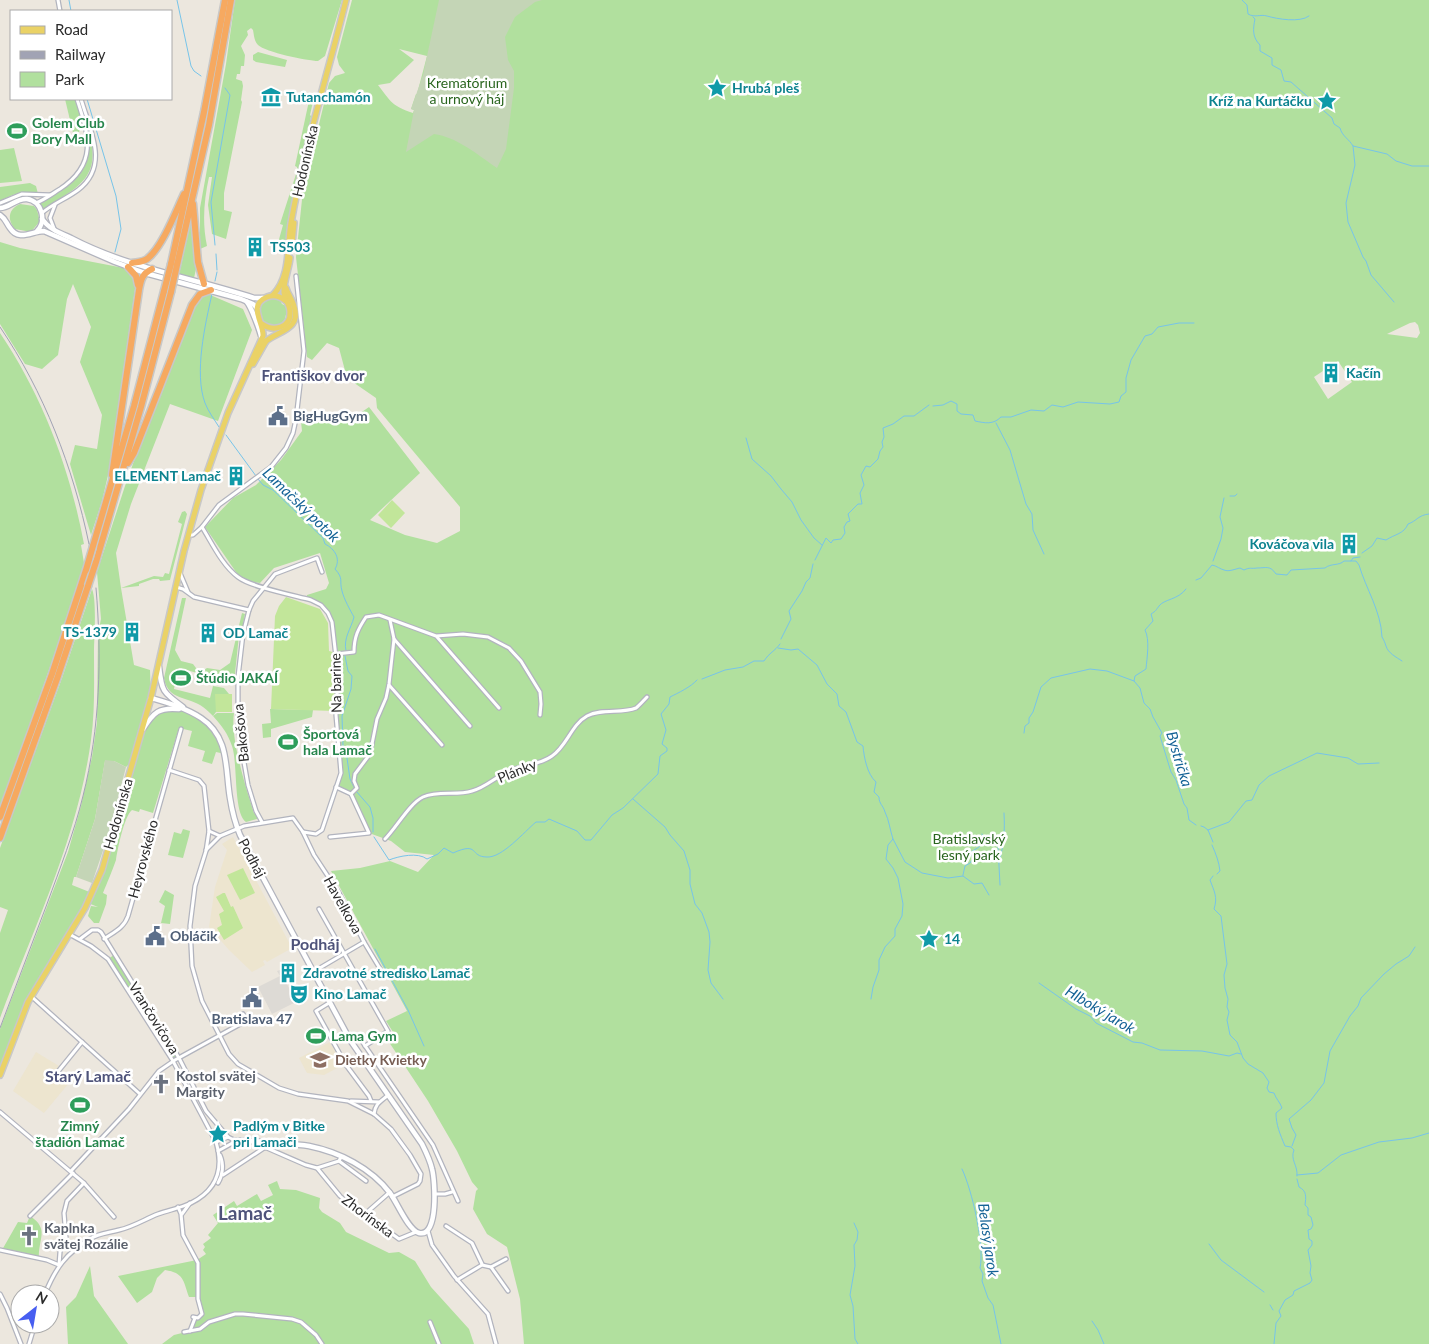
<svg xmlns="http://www.w3.org/2000/svg" width="1429" height="1344" font-family="Lato,sans-serif">
  <style>
    .education { fill: #ede5cf }
    .green { fill: #b1e09e; fill-rule: evenodd }
    .cemetery { fill: #c4d5b6 }
    .pitch { fill: #c2e69a }
    .plaza { fill: #dddad5 }
    .lines { fill: none; stroke-linecap: round; stroke-linejoin: round }
    .stream { stroke: #77c4e9; stroke-width: 1 }
    .minor-casing { stroke: #b2b4be; stroke-width: 5.5 }
    .tertiary-casing { stroke: #b2b4be; stroke-width: 7 }
    .secondary-casing { stroke: #b2b4be; stroke-width: 7 }
    .primary-casing { stroke: #c8c8c8; stroke-width: 8 }
    .motorway-casing { stroke: #c8c8c8; stroke-width: 9 }
    .minor { stroke: #fff; stroke-width: 3 }
    .tertiary { stroke: #fff; stroke-width: 4.5 }
    .secondary { stroke: #fff; stroke-width: 4.5 }
    .primary { stroke: #ead266; stroke-width: 5 }
    .motorway { stroke: #f6a960; stroke-width: 6 }
    .rail { stroke: #a1a3b4; stroke-width: 1 }
    .motorway-bridge-casing { stroke: #c8c8c8; stroke-width: 9; stroke-linecap: butt }
    .motorway-bridge { stroke: #f6a960; stroke-width: 6 }
    .labels { text-anchor: middle; stroke-width: 5; stroke-linejoin: round; paint-order: stroke }
    .park-label { font-size: 14px; fill: #29651e; stroke: #fff }
    .culture-label { font-size: 14px; font-weight: bold; fill: #0d838f; stroke: #fff; text-anchor: start }
    .leisure-label { font-size: 14px; font-weight: bold; fill: #27864d; stroke: #fff; text-anchor: start }
    .street-label { font-size: 14px; fill: #2b2b2b; stroke: #fff }
    .service-label { font-size: 14px; font-weight: bold; fill: #4e5e75; stroke: #fff; text-anchor: start }
    .education-label { font-size: 14px; font-weight: bold; fill: #785e54; stroke: #fff; text-anchor: start }
    .worship-label { font-size: 14px; font-weight: bold; fill: #5b616d; stroke: #fff; text-anchor: start }
    .neighbourhood-label { font-size: 15px; font-weight: bold; fill: #4e537a; stroke: #fff }
    .water-label { font-size: 15px; font-style: italic; fill: #156396; stroke: #fff }
    .quarter-label { font-size: 16px; font-weight: bold; fill: #4e537a; stroke: #fff }
    .district-label { font-size: 19px; font-weight: bold; fill: #4e537a; stroke: #fff }
  </style>
  <rect width="100%" height="100%" fill="#ece7de"/>
  <!-- education -->
  <g class="education">
    <polygon points="233,837 292,948 267,962 265,960 263,961 265,965 252,972 229,950 209,927 215,887 227,850 222,844"/>
    <polygon points="330,1042 343,1065 324,1075 307,1073 299,1058"/>
    <polygon points="36,1052 59,1066 54,1073 69,1083 44,1113 13,1091"/>
  </g>
  <!-- green -->
  <g class="green">
    <path d="M235 0H342L325 56 318 61C308 61 265 52 258 45 254 41 254 35 253 30L251 28 247 31 248 35 241 46 245 55 244 66H241L240 74H237L236 79 242 81 243 86 241 100 242 102 224 193V210L232 212 226 239 212 234 208 205 212 177H209C204 200 202 222 207 246L200 249V208L226 64Z"/>
    <path d="M352 0H1429V1344H524L520 1299 507 1247 487 1234 473 1209 476 1191 478 1189 472 1182 457 1151 428 1101 385 1036 393 1032 386 1021 407 1011 331 871 360 868 390 861 418 872 434 855 405 852 391 841 369 833 351 794 336 787 341 773 336 715 340 686 334 623C329 609 320 603 307 597V595L326 589 329 583 320 553 274 568 260 583 248 581 238 575 205 527 233 498 256 485 281 460 302 431 300 412 340 416 359 414 369 407 420 473 370 520 405 535 437 543 460 531V507L377 408 376 398 347 378 339 348 327 343 312 360 307 357 296 257 303 190 329 83 335 76 345 73 339 65 337 57ZM399 49 427 56 417 94H416L411 109 414 110 413 113C392 106 391 102 378 85L390 83 414 60ZM1415 322 1418 325 1420 333 1417 338 1387 334 1410 323ZM1338 361 1352 382 1328 399 1314 377Z"/>
    <polygon points="258,52 287,60 285,67 256,62 253,60 253,55"/>
    <polygon points="310,96 314,97 310,115 311,116 305,150 287,226 287,239 284,243 278,243 283,225 280,224 297,171 297,167 295,166"/>
    <polygon points="65,99 76,99 82,122 78,136 74,137"/>
    <path d="M87 126C104 176 81 186 43 209L40 204C61 190 87 178 89 150 90 142 88 134 87 126Z"/>
    <polygon points="14,148 22,181 0,183 0,150"/>
    <path d="M30 183 36 186 38 194C21 191 15 193 0 201V187Z"/>
    <path d="M20 204 34 206 37 210 40 221 31 232 15 229C7 220 8 209 20 204Z"/>
    <polygon points="191,220 193,220 196,269 194,278 179,275"/>
    <polygon points="0,242 20,248 124,268 132,275 136,282 109,471 102,501 91,535 70,464 75,445 97,449 102,415 80,362 91,327 73,284 67,299 58,355 42,369 25,364 0,324"/>
    <path d="M208 294 243 309 252 330 218 421 170 404 131 504 116 553 121 588 154 576 163 577 165 573 169 574 182 524 178 522 182 512 185 511 187 514 170 580 160 581 159 579H153L139 584V586L121 588 134 665 150 670 151 698 143 728 150 719 167 708 188 710 212 728 225 754 216 752 212 764 202 761 205 751 188 746 192 731 179 728 153 813 140 809 139 812 132 810C124 816 117 852 116 860 113 869 107 883 103 893L107 895 106 904 99 923H94L88 916 91 906 98 907 88 903 38 983 0 1075V1029L68 852 81 806 92 757 97 722 98 634 101 619 97 572 125 486 147 425 194 306 200 297ZM134 759 99 878 92 893 72 885 74 877H76L95 819 105 761H114L126 767Z"/>
    <path d="M275 298 279 299 282 304 286 306 287 311 284 322 274 327C262 322 259 317 260 304L265 299Z"/>
    <path d="M0 333C43 397 70 469 84 544L81 545 84 563 81 578 35 710 0 806Z"/>
    <path d="M92 589C97 601 94 638 94 653 94 682 95 712 91 740 78 837 34 927 0 1018V933L8 910 0 907V848L62 678Z"/>
    <path d="M182 598H186L175 650 181 661 193 664 196 668 204 670 207 668 220 670 230 663 242 613 245 614 241 635H239L234 683 179 668 177 671 174 689 210 698 213 686 224 688 229 694 216 695V712L213 716C210 713 207 710 203 707 188 696 168 701 164 678Z"/>
    <polygon points="270,709 313,710 312,717 271,729 271,737 263,738 262,724 271,723"/>
    <path d="M217 713H234C230 738 246 788 254 813L258 815 257 819 246 822C233 813 238 763 232 746 228 734 222 726 213 716Z"/>
    <polygon points="183,829 190,831 189,836 186,835 189,836 183,858 168,855 174,832 181,834"/>
    <polygon points="165,890 174,895 170,924 161,923 165,906 159,902"/>
    <polygon points="114,955 179,1058 173,1061 108,959"/>
    <path d="M277 1181 280 1189 296 1190 320 1198 319 1208 322 1212 340 1223 346 1232 389 1253 399 1252 415 1261 431 1287 469 1329 474 1344H162L174 1335 190 1331 195 1318 201 1316 198 1297H189C183 1280 184 1273 165 1270L157 1278 152 1292 137 1303 118 1276 197 1260 206 1254 203 1250 205 1247 203 1244 211 1238 208 1235 218 1223 213 1215 234 1201 237 1206 257 1194 261 1201 273 1195 268 1185Z"/>
    <path d="M30 1216C50 1229 38 1239 39 1258L2 1250 18 1222 27 1223Z"/>
    <polygon points="90,1266 94,1296 128,1344 68,1344 66,1307 76,1297"/>
  </g>
  <!-- cemetery -->
  <g class="cemetery">
    <path d="M439 0H542L535 2 515 17 505 37 508 60 514 71V88L506 149 497 168C478 155 457 137 434 134L406 152 414 110 411 109 423 75Z"/>
    <polygon points="105,760 114,761 126,767 109,833 92,883 76,877 95,819"/>
  </g>
  <!-- pitch -->
  <g class="pitch">
    <polygon points="392,500 405,513 391,528 378,515"/>
    <polygon points="286,597 320,609 328,623 329,651 333,652 336,677 334,711 271,709 275,616 279,606"/>
    <polygon points="215,694 232,694 232,712 216,712"/>
    <polygon points="243,868 255,893 240,900 227,875"/>
    <polygon points="223,893 225,893 231,907 233,906 243,928 224,940 217,928 222,925 219,914 224,911 216,897"/>
  </g>
  <!-- plaza -->
  <polygon class="plaza" points="280,970 296,1002 272,1014 258,987 280,976 277,971"/>
  <g class="lines">
    <!-- stream -->
    <g class="stream">
      <polyline points="69,0 71,11"/>
      <polyline points="177,0 191,66 194,71 201,76"/>
      <path d="M1242 0 1247 5 1248 14C1255 18 1260 14 1267 16 1277 19 1300 23 1309 16"/>
      <path d="M1253 17 1255 19C1253 29 1252 37 1260 45V51L1272 58V65L1281 70 1284 81 1291 82 1332 118 1334 124 1340 128C1342 136 1349 139 1353 146L1387 154 1396 161 1412 166H1429"/>
      <polyline points="87,99 116,196 121,229 115,252"/>
      <polyline points="1353,146 1355,165 1346,203 1348,222 1363,257 1366,261 1371,275 1394,302"/>
      <polyline points="215,245 211,202 230,95 225,88"/>
      <polyline points="216,254 217,270"/>
      <polyline points="215,281 217,272"/>
      <path d="M212 294C205 325 194 373 205 403 208 411 214 419 219 427"/>
      <path d="M933 406 943 405 951 401 957 404V411L961 414 973 415 975 421C985 423 993 425 1001 417H1011L1031 410 1044 411 1052 405 1063 407 1078 402 1110 404 1119 402 1121 396 1126 392V378L1131 360 1145 336 1152 334 1158 327 1179 323H1194"/>
      <polyline points="996,423 1010,450 1026,504 1032,514 1033,530 1044,554"/>
      <polyline points="226,435 256,476"/>
      <polyline points="746,438 752,459 771,476 781,489 792,502 801,520 814,538 822,545"/>
      <path d="M258 479 263 485 273 490 323 538 325 544C335 549 341 559 335 569 344 579 339 580 342 591 344 599 350 610 354 617 351 629 343 638 346 651"/>
      <polyline points="1230,496 1235,496 1237,494"/>
      <path d="M1362 553 1372 546 1377 538 1386 540C1395 534 1404 534 1408 524 1417 521 1418 515 1429 514"/>
      <polyline points="815,560 826,538 831,543 833,540 841,539 845,533 844,527 847,522 850,521 848,514 858,504 862,504 860,493 864,485 861,475 866,466 870,467 878,459 880,451 883,447 882,442 884,437 883,428 893,424 904,416 914,416 929,405"/>
      <polyline points="1213,561 1221,539 1223,528 1220,517 1224,498"/>
      <path d="M1351 561H1356L1359 565C1366 589 1381 611 1382 637 1384 640 1385 643 1386 646 1388 653 1396 657 1402 661"/>
      <path d="M1196 580 1201 578 1212 565C1217 566 1220 569 1224 570 1229 572 1235 569 1240 568L1244 570C1250 567 1251 569 1257 568 1266 568 1270 565 1276 574L1287 575 1291 570 1325 568C1331 563 1339 566 1344 561H1351L1353 558 1360 557"/>
      <path d="M1186 589C1178 600 1164 599 1159 606 1156 610 1156 611 1151 614L1153 621 1145 630C1150 640 1147 657 1146 669L1135 676 1134 681 1140 688 1144 703 1150 709 1153 717 1162 733 1160 736 1171 772 1176 780 1184 804 1187 808 1189 820 1196 825"/>
      <polyline points="781,639 791,619 789,611 802,591 806,582 810,578 813,564"/>
      <path d="M778 648 791 650 798 649 817 665 827 684 837 694 839 706 846 712 857 742 863 746C864 757 867 774 876 782L874 792 879 797C879 804 883 805 885 812 889 820 890 830 893 839L888 845 886 859 893 868 898 878 903 904 902 916 895 929V936L885 947 879 960V970L873 987 871 999"/>
      <polyline points="345,656 348,671 352,676 351,689 342,716 343,746 346,751 350,779 356,791 370,807 373,818 373,832"/>
      <path d="M702 679 725 670 743 667 754 661H764C769 653 775 651 780 644"/>
      <polyline points="1024,733 1025,726 1029,723 1029,718 1033,712 1041,687 1051,678 1090,669 1107,671 1134,681"/>
      <polyline points="633,799 665,827 670,835 684,851 690,870 690,884 695,904 702,913 709,932 710,942 708,970 711,983 723,999"/>
      <polyline points="1201,826 1204,827 1208,830 1213,842"/>
      <polyline points="1208,830 1229,822 1246,801 1252,800 1259,785 1269,776 1317,753 1348,758 1358,764 1379,763"/>
      <path d="M374 837 389 860C399 856 418 852 427 859L438 854 444 848 453 853C480 841 469 857 487 857 502 858 524 832 536 822H545L549 819 577 831 585 840H591L612 815 623 808 658 774 660 756 667 751V748L662 744 666 730 661 714 669 704 670 697C678 693 691 687 697 680"/>
      <polyline points="893,839 905,862 922,873 948,878 963,876"/>
      <path d="M1212 845C1216 854 1219 862 1220 871L1217 874"/>
      <polyline points="998,846 1000,885"/>
      <path d="M999 862C1004 845 1005 831 1004 813"/>
      <polyline points="963,875 965,866 970,863 973,859 971,852 979,847 984,840 982,834"/>
      <polyline points="963,876 974,884 982,883 989,895"/>
      <path d="M1213 876 1210 880C1214 891 1218 897 1214 909L1221 916 1227 964 1224 975 1225 988 1228 999 1227 1007 1229 1012 1227 1020 1230 1035 1237 1042 1243 1058 1248 1064 1263 1073 1269 1082 1267 1088 1269 1092 1274 1093C1276 1099 1280 1102 1282 1108L1276 1113C1276 1125 1280 1134 1285 1146L1291 1147 1294 1150C1290 1160 1298 1165 1297 1176"/>
      <polyline points="375,949 408,1010 424,1046"/>
      <polyline points="1039,983 1076,1009 1090,1016 1096,1023 1133,1042 1142,1043 1160,1050 1202,1051 1229,1056 1237,1053 1241,1054"/>
      <polyline points="1292,1146 1296,1135 1292,1128 1289,1119 1311,1100 1324,1083 1330,1051 1350,1016 1358,1006 1361,998 1384,974 1396,964 1409,956 1415,947"/>
      <path d="M962 1169C972 1190 985 1246 980 1268L983 1274 982 1281 988 1298 993 1305 1001 1344"/>
      <polyline points="1297,1175 1318,1173 1341,1155 1379,1142 1412,1138 1429,1133"/>
      <polyline points="854,1223 858,1232 857,1240 854,1245 855,1266 850,1295 853,1306 855,1339 858,1344"/>
      <polyline points="1209,1244 1221,1260 1264,1292"/>
      <polyline points="1270,1305 1273,1310"/>
      <polyline points="1092,1321 1098,1330 1104,1344"/>
      <path d="M1274 1344 1276 1323 1281 1316 1279 1311 1285 1300 1293 1295 1294 1291 1310 1283 1312 1280 1310 1273 1311 1266 1308 1250 1312 1245V1241L1309 1239 1308 1230 1311 1229 1313 1225 1311 1217 1308 1215V1208L1305 1205C1306 1197 1307 1191 1299 1187L1297 1179"/>
    </g>
    <defs>
      <g id="minor">
        <polyline points="58,0 60,11"/>
        <polyline points="0,203 22,194 50,195"/>
        <path d="M36 203C44 200 52 194 60 189 98 164 89 136 77 99"/>
        <polyline points="55,205 50,218 55,231"/>
        <path d="M42 213C52 204 66 199 78 190 110 166 90 130 81 99"/>
        <path d="M202 527C212 543 222 565 238 577 251 587 292 595 311 600L321 605 328 613 332 622 338 675 336 715 341 773 322 830 316 834 303 832"/>
        <polyline points="189,535 193,535 202,527 219,505 271,467 286,448 293,433 296,419 304,351 296,276"/>
        <polyline points="180,573 188,592"/>
        <polyline points="176,587 183,589 194,597 249,610"/>
        <polyline points="437,637 499,708"/>
        <polyline points="394,639 470,726"/>
        <path d="M336 654 354 652C354 637 358 629 366 617L379 615 436 636 463 634 488 637 509 648 521 661 540 692 541 704 540 715"/>
        <polyline points="389,685 442,745"/>
        <polyline points="169,770 199,780 204,786 209,831 206,851 195,886 190,926 192,966 202,1001 229,1054 238,1064 279,1088 298,1094 348,1101 374,1114 391,1129 410,1155 421,1174 420,1181 418,1184 392,1197"/>
        <polyline points="351,794 357,788 354,781 355,774 370,754 377,719 386,698 389,684 394,639 390,620"/>
        <polyline points="262,822 256,811 248,785 238,728 238,677 243,634 249,610 253,601 275,574 317,558 322,572"/>
        <polyline points="209,831 220,836 244,826 293,818 303,832 314,855 339,893 364,942 385,977"/>
        <polyline points="330,837 369,833 351,794 336,787"/>
        <path d="M385 839C396 828 410 803 423 797 438 790 457 796 472 791 485 788 497 776 509 771 523 765 540 765 552 756 567 746 571 725 587 716 602 708 622 714 636 708 640 705 643 701 647 697"/>
        <polyline points="206,850 220,836"/>
        <polyline points="319,909 388,1031 365,1046"/>
        <polyline points="80,939 92,930 98,930 101,932 179,1058 206,1111 228,1137 236,1141"/>
        <path d="M104 939C114 932 124 928 128 916L181 729"/>
        <polyline points="313,972 364,942"/>
        <polyline points="32,997 140,1094"/>
        <polyline points="329,1003 316,1011 346,1065 369,1096 371,1101"/>
        <polyline points="350,1040 357,1036 359,1037 433,1145 458,1201"/>
        <polyline points="56,1074 82,1042"/>
        <polyline points="351,1101 379,1102"/>
        <polyline points="0,1112 84,1183 114,1217"/>
        <path d="M374 1114C375 1104 380 1102 387 1096"/>
        <polyline points="216,1142 228,1137"/>
        <polyline points="218,1151 236,1141"/>
        <polyline points="339,1161 366,1181"/>
        <polyline points="317,1168 339,1161 341,1157"/>
        <polyline points="71,1171 129,1109 159,1071 175,1060 244,1022 245,1017 243,1014"/>
        <polyline points="223,1175 264,1148 267,1148 306,1165 317,1168 340,1196 358,1212 365,1214 399,1239 416,1232"/>
        <path d="M218 1183C223 1175 224 1164 220 1155"/>
        <polyline points="435,1194 445,1194 452,1192"/>
        <polyline points="178,1207 181,1214 183,1235 198,1263 198,1299 202,1314 198,1318 193,1317"/>
        <polyline points="182,1214 190,1203"/>
        <polyline points="365,1214 390,1192"/>
        <polyline points="30,1216 73,1173"/>
        <polyline points="446,1226 472,1243 482,1264"/>
        <polyline points="428,1231 432,1245 454,1276 488,1314 496,1344"/>
        <polyline points="0,1250 47,1260 59,1265 60,1252 66,1237 64,1213 67,1201 84,1183"/>
        <polyline points="491,1267 508,1291"/>
        <polyline points="457,1280 482,1265 491,1267 506,1259"/>
        <polyline points="0,1294 7,1308 21,1344"/>
        <path d="M45 1294C55 1269 66 1253 90 1239 99 1233 109 1233 119 1230 133 1227 145 1219 158 1214 169 1210 181 1208 191 1203 217 1190 224 1169 216 1142L173 1061 108 959 91 946 69 934"/>
        <polyline points="430,1322 439,1344"/>
        <polyline points="190,1331 195,1318"/>
        <polyline points="184,1332 200,1329 209,1322 235,1314 243,1314 292,1319 301,1322 316,1335 322,1344"/>
        <polyline points="29,1344 35,1324"/>
      </g>
      <g id="tertiary">
        <path d="M159 667C162 691 162 692 183 707"/>
        <path d="M151 698C168 703 186 708 201 718 230 737 225 769 230 798 232 811 235 823 240 835L350 1040 422 1144C426 1152 430 1160 432 1169 435 1180 439 1238 419 1233 408 1230 397 1202 390 1193 371 1168 339 1152 309 1146 296 1144 283 1144 271 1143 259 1142 248 1140 236 1141"/>
        <path d="M143 729C154 712 159 707 179 709"/>
      </g>
      <g id="secondary">
        <path d="M0 208C10 208 16 198 27 199 42 201 47 221 37 231"/>
        <path d="M0 215C6 219 6 223 10 228 19 242 32 231 44 231L115 262 145 273 241 299 253 304 257 308"/>
        <path d="M42 219C49 229 60 233 71 238 128 268 193 278 254 298H263"/>
        <path d="M247 302C251 307 259 328 261 336"/>
      </g>
      <g id="primary">
        <polyline points="292,244 294,223"/>
        <path d="M273 295C291 277 287 246 291 223 304 148 328 74 346 0"/>
        <path d="M262 324C273 332 291 328 290 312 290 305 285 300 284 293 283 282 289 269 290 258"/>
        <path d="M265 342C277 331 302 330 294 306 292 299 288 295 286 288"/>
        <polyline points="253,364 266,341"/>
        <path d="M0 1075 28 1002 85 908 102 870 151 698 184 551 201 490 228 413 263 336C264 323 247 305 267 297 274 294 280 296 286 301"/>
      </g>
      <g id="motorway">
        <polyline points="193,204 198,262 204,284"/>
        <path d="M132 263C137 262 143 262 147 259 162 248 176 211 184 194"/>
        <polyline points="171,264 204,112 225,0"/>
        <polyline points="177,265 209,125 231,0"/>
        <polyline points="128,267 136,276 138,285"/>
        <polyline points="128,463 134,453 192,305 200,294 211,290"/>
        <path d="M112 475 139 290C141 279 142 274 152 269"/>
        <polyline points="93,546 134,406 164,291"/>
        <polyline points="96,562 141,407 171,292"/>
        <polyline points="0,817 52,674 86,570"/>
        <polyline points="0,838 58,676 88,586"/>
      </g>
    </defs>
    <!-- minor casing -->
    <use href="#minor" class="minor-casing"/>
    <!-- tertiary casing -->
    <use href="#tertiary" class="tertiary-casing"/>
    <!-- secondary casing -->
    <use href="#secondary" class="secondary-casing"/>
    <!-- primary casing -->
    <use href="#primary" class="primary-casing"/>
    <!-- motorway casing -->
    <use href="#motorway" class="motorway-casing"/>
    <!-- minor -->
    <use href="#minor" class="minor"/>
    <!-- tertiary -->
    <use href="#tertiary" class="tertiary"/>
    <!-- secondary -->
    <use href="#secondary" class="secondary"/>
    <!-- primary -->
    <use href="#primary" class="primary"/>
    <!-- motorway -->
    <use href="#motorway" class="motorway"/>
    <!-- rail -->
    <g class="rail">
      <path d="M0 327C44 392 73 467 89 544"/>
      <path d="M0 1028C16 987 31 945 47 904 60 868 74 833 83 796 100 728 102 658 96 588"/>
    </g>
    <defs>
      <g id="motorway-bridge">
        <polyline points="164,291 171,264"/>
        <polyline points="171,292 177,265"/>
        <polyline points="86,570 93,546"/>
        <polyline points="88,586 96,562"/>
      </g>
    </defs>
    <!-- motorway-bridge casing -->
    <use href="#motorway-bridge" class="motorway-bridge-casing"/>
    <!-- motorway-bridge -->
    <use href="#motorway-bridge" class="motorway-bridge"/>
  </g>
  <!-- icons -->
  <defs>
    <symbol id="sight-bare" viewBox="-9 -9 18 18"><path d="M0-6L1.8-2.2L6-1.7L2.9 1.2L3.7 5.4L0 3.3L-3.7 5.4L-2.9 1.2L-6-1.7L-1.8-2.2Z" fill="#0f9aa8" stroke="#fff" stroke-width="2.5" paint-order="stroke"/></symbol>
    <symbol id="museum-bare" viewBox="-9 -9 18 18"><path d="M0-6L6-3V-2H-6V-3ZM-5-1h2V3h-2ZM-1-1h2V3h-2ZM3-1h2V3H3ZM-6 4H6V6H-6Z" fill="#0f9aa8" stroke="#fff" stroke-width="2.5" paint-order="stroke"/></symbol>
    <symbol id="stadium-bare" viewBox="-9 -9 18 18"><path d="M0-5a6.5 5 0 1 0 0 10a6.5 5 0 1 0 0-10ZM-3.5-1.8h7v3.6h-7Z" fill="#2e9e5b" stroke="#fff" stroke-width="2.5" paint-order="stroke"/></symbol>
    <symbol id="building-bare" viewBox="-9 -9 18 18"><path d="M-4-6H4V6H1V3H-1V6H-4ZM-2.5-4.3h1.7v1.8h-1.7ZM.8-4.3h1.7v1.8H.8ZM-2.5-1h1.7V.8h-1.7ZM.8-1h1.7V.8H.8Z" fill="#0f9aa8" stroke="#fff" stroke-width="2.5" paint-order="stroke"/></symbol>
    <symbol id="civic-bare" viewBox="-9 -9 18 18"><path d="M-.6-6.5H3V-4.5H.6V-3L4-1V1h2V6H-6V1h2V-1L-.6-3ZM-1.2 2.5V6h2.4V2.5Z" fill="#5c6f8a" stroke="#fff" stroke-width="2.5" paint-order="stroke"/></symbol>
    <symbol id="theatre-bare" viewBox="-9 -9 18 18"><path d="M-5-5.5Q0-4 5-5.5V0Q5 5 0 6Q-5 5-5 0ZM-3.3-2.5H-1v1.5H-3.3ZM1-2.5H3.3v1.5H1ZM-2.8 1Q0 5.5 2.8 1Z" fill="#0f9aa8" stroke="#fff" stroke-width="2.5" paint-order="stroke"/></symbol>
    <symbol id="school-bare" viewBox="-9 -9 18 18"><path d="M0-5L7-2L0 1L-7-2ZM-4 1L0 2.5L4 1V4Q0 6-4 4Z" fill="#8d6e63" stroke="#fff" stroke-width="2.5" paint-order="stroke"/></symbol>
    <symbol id="church-bare" viewBox="-9 -9 18 18"><path d="M-1.2-6h2.4v3.5h3.3v2.4h-3.3V6h-2.4V-.1h-3.3v-2.4h3.3Z" fill="#6b7280" stroke="#fff" stroke-width="2.5" paint-order="stroke"/></symbol>
  </defs>
  <g fill-rule="evenodd">
    <use href="#sight-bare" x="703" y="74" width="28" height="28"/>
    <use href="#museum-bare" x="257" y="83" width="28" height="28"/>
    <use href="#sight-bare" x="1313" y="87" width="28" height="28"/>
    <use href="#stadium-bare" x="3" y="117" width="28" height="28"/>
    <use href="#building-bare" x="241" y="233" width="28" height="28"/>
    <use href="#building-bare" x="1317" y="359" width="28" height="28"/>
    <use href="#civic-bare" x="264" y="402" width="28" height="28"/>
    <use href="#building-bare" x="222" y="462" width="28" height="28"/>
    <use href="#building-bare" x="1335" y="530" width="28" height="28"/>
    <use href="#building-bare" x="118" y="618" width="28" height="28"/>
    <use href="#building-bare" x="194" y="619" width="28" height="28"/>
    <use href="#stadium-bare" x="167" y="664" width="28" height="28"/>
    <use href="#stadium-bare" x="274" y="728" width="28" height="28"/>
    <use href="#civic-bare" x="141" y="922" width="28" height="28"/>
    <use href="#sight-bare" x="915" y="925" width="28" height="28"/>
    <use href="#building-bare" x="274" y="959" width="28" height="28"/>
    <use href="#theatre-bare" x="285" y="980" width="28" height="28"/>
    <use href="#civic-bare" x="238" y="984" width="28" height="28"/>
    <use href="#stadium-bare" x="302" y="1022" width="28" height="28"/>
    <use href="#school-bare" x="306" y="1046" width="28" height="28"/>
    <use href="#church-bare" x="147" y="1070" width="28" height="28"/>
    <use href="#stadium-bare" x="66" y="1091" width="28" height="28"/>
    <use href="#sight-bare" x="204" y="1120" width="28" height="28"/>
    <use href="#church-bare" x="15" y="1222" width="28" height="28"/>
  </g>
  <g class="labels">
    <!-- park labels -->
    <g class="park-label">
      <text x="467" y="88">Krematórium<tspan x="467" dy="16">a urnový háj</tspan></text>
      <text x="969" y="844">Bratislavský<tspan x="969" dy="16">lesný park</tspan></text>
    </g>
    <!-- culture labels -->
    <g class="culture-label">
      <text x="732" y="93">Hrubá pleš</text>
      <text x="286" y="102">Tutanchamón</text>
      <text x="1312" y="106" text-anchor="end">Kríž na Kurtáčku</text>
      <text x="270" y="252">TS503</text>
      <text x="1346" y="378">Kačín</text>
      <text x="221" y="481" text-anchor="end">ELEMENT Lamač</text>
      <text x="1334" y="549" text-anchor="end">Kováčova vila</text>
      <text x="117" y="637" text-anchor="end">TS-1379</text>
      <text x="223" y="638">OD Lamač</text>
      <text x="944" y="944">14</text>
      <text x="303" y="978">Zdravotné stredisko Lamač</text>
      <text x="314" y="999">Kino Lamač</text>
      <text x="233" y="1131">Padlým v Bitke<tspan x="233" dy="16">pri Lamači</tspan></text>
    </g>
    <!-- leisure labels -->
    <g class="leisure-label">
      <text x="32" y="128">Golem Club<tspan x="32" dy="16">Bory Mall</tspan></text>
      <text x="196" y="683">Štúdio JAKAÍ</text>
      <text x="303" y="739">Športová<tspan x="303" dy="16">hala Lamač</tspan></text>
      <text x="331" y="1041">Lama Gym</text>
      <text x="80" y="1131" text-anchor="middle">Zimný<tspan x="80" dy="16">štadión Lamač</tspan></text>
    </g>
    <!-- street labels -->
    <g class="street-label">
      <text transform="translate(305 161) rotate(-77)" y="5">Hodonínska</text>
      <text transform="translate(336 683) rotate(-91)" y="5">Na barine</text>
      <text transform="translate(241 733) rotate(-96)" y="5">Bakošova</text>
      <text transform="translate(517 771) rotate(-22)" y="5">Plánky</text>
      <text transform="translate(118 814) rotate(-74)" y="5">Hodonínska</text>
      <text transform="translate(252 858) rotate(62)" y="5">Podháj</text>
      <text transform="translate(143 859) rotate(-75)" y="5">Heyrovského</text>
      <text transform="translate(343 905) rotate(61)" y="5">Havelkova</text>
      <text transform="translate(154 1018) rotate(58)" y="5">Vrančovičova</text>
      <text transform="translate(368 1216) rotate(37)" y="5">Zhorínska</text>
    </g>
    <!-- service labels -->
    <g class="service-label">
      <text x="293" y="421">BigHugGym</text>
      <text x="170" y="941">Obláčik</text>
      <text x="252" y="1024" text-anchor="middle">Bratislava 47</text>
    </g>
    <!-- education labels -->
    <g class="education-label">
      <text x="335" y="1065">Dietky Kvietky</text>
    </g>
    <!-- worship labels -->
    <g class="worship-label">
      <text x="176" y="1081">Kostol svätej<tspan x="176" dy="16">Margity</tspan></text>
      <text x="44" y="1233">Kaplnka<tspan x="44" dy="16">svätej Rozálie</tspan></text>
    </g>
    <!-- neighbourhood labels -->
    <g class="neighbourhood-label">
      <text x="313" y="381">Františkov dvor</text>
    </g>
    <!-- water labels -->
    <g class="water-label">
      <text transform="translate(301 505) rotate(44)" y="5">Lamačský potok</text>
      <text transform="translate(1179 759) rotate(73)" y="5">Bystrička</text>
      <text transform="translate(1100 1010) rotate(31)" y="5">Hlboký jarok</text>
      <text transform="translate(988 1240) rotate(82)" y="5">Belasý jarok</text>
    </g>
    <!-- quarter labels -->
    <g class="quarter-label">
      <text x="315" y="950">Podháj</text>
      <text x="88" y="1082">Starý Lamač</text>
    </g>
    <!-- district labels -->
    <g class="district-label">
      <text x="245" y="1220">Lamač</text>
    </g>
  </g>
  <!-- legend -->
  <rect x="10" y="10" width="162" height="90" fill="#ffffff" stroke="#aaaaaa"/>
  <rect x="20" y="26" width="25" height="8" fill="#ead266" stroke="#aaaaaa"/>
  <text x="55" y="35" font-size="15" fill="#2b2b2b">Road</text>
  <rect x="20" y="51" width="25" height="8" fill="#a1a3b4" stroke="#aaaaaa"/>
  <text x="55" y="60" font-size="15" fill="#2b2b2b">Railway</text>
  <rect x="20" y="72" width="25" height="15" fill="#b1e09e" stroke="#aaaaaa"/>
  <text x="55" y="85" font-size="15" fill="#2b2b2b">Park</text>
  <!-- north arrow -->
  <g transform="translate(35 1309) rotate(31)"><circle r="24" fill="#ffffff" stroke="#aaaaaa"/>
  <path d="M0-4L9 19L0 12L-9 19Z" fill="#475ef1"/>
  <text y="-8" font-size="14" font-weight="bold" text-anchor="middle" fill="#2b2b2b">N</text>
  </g>
</svg>
